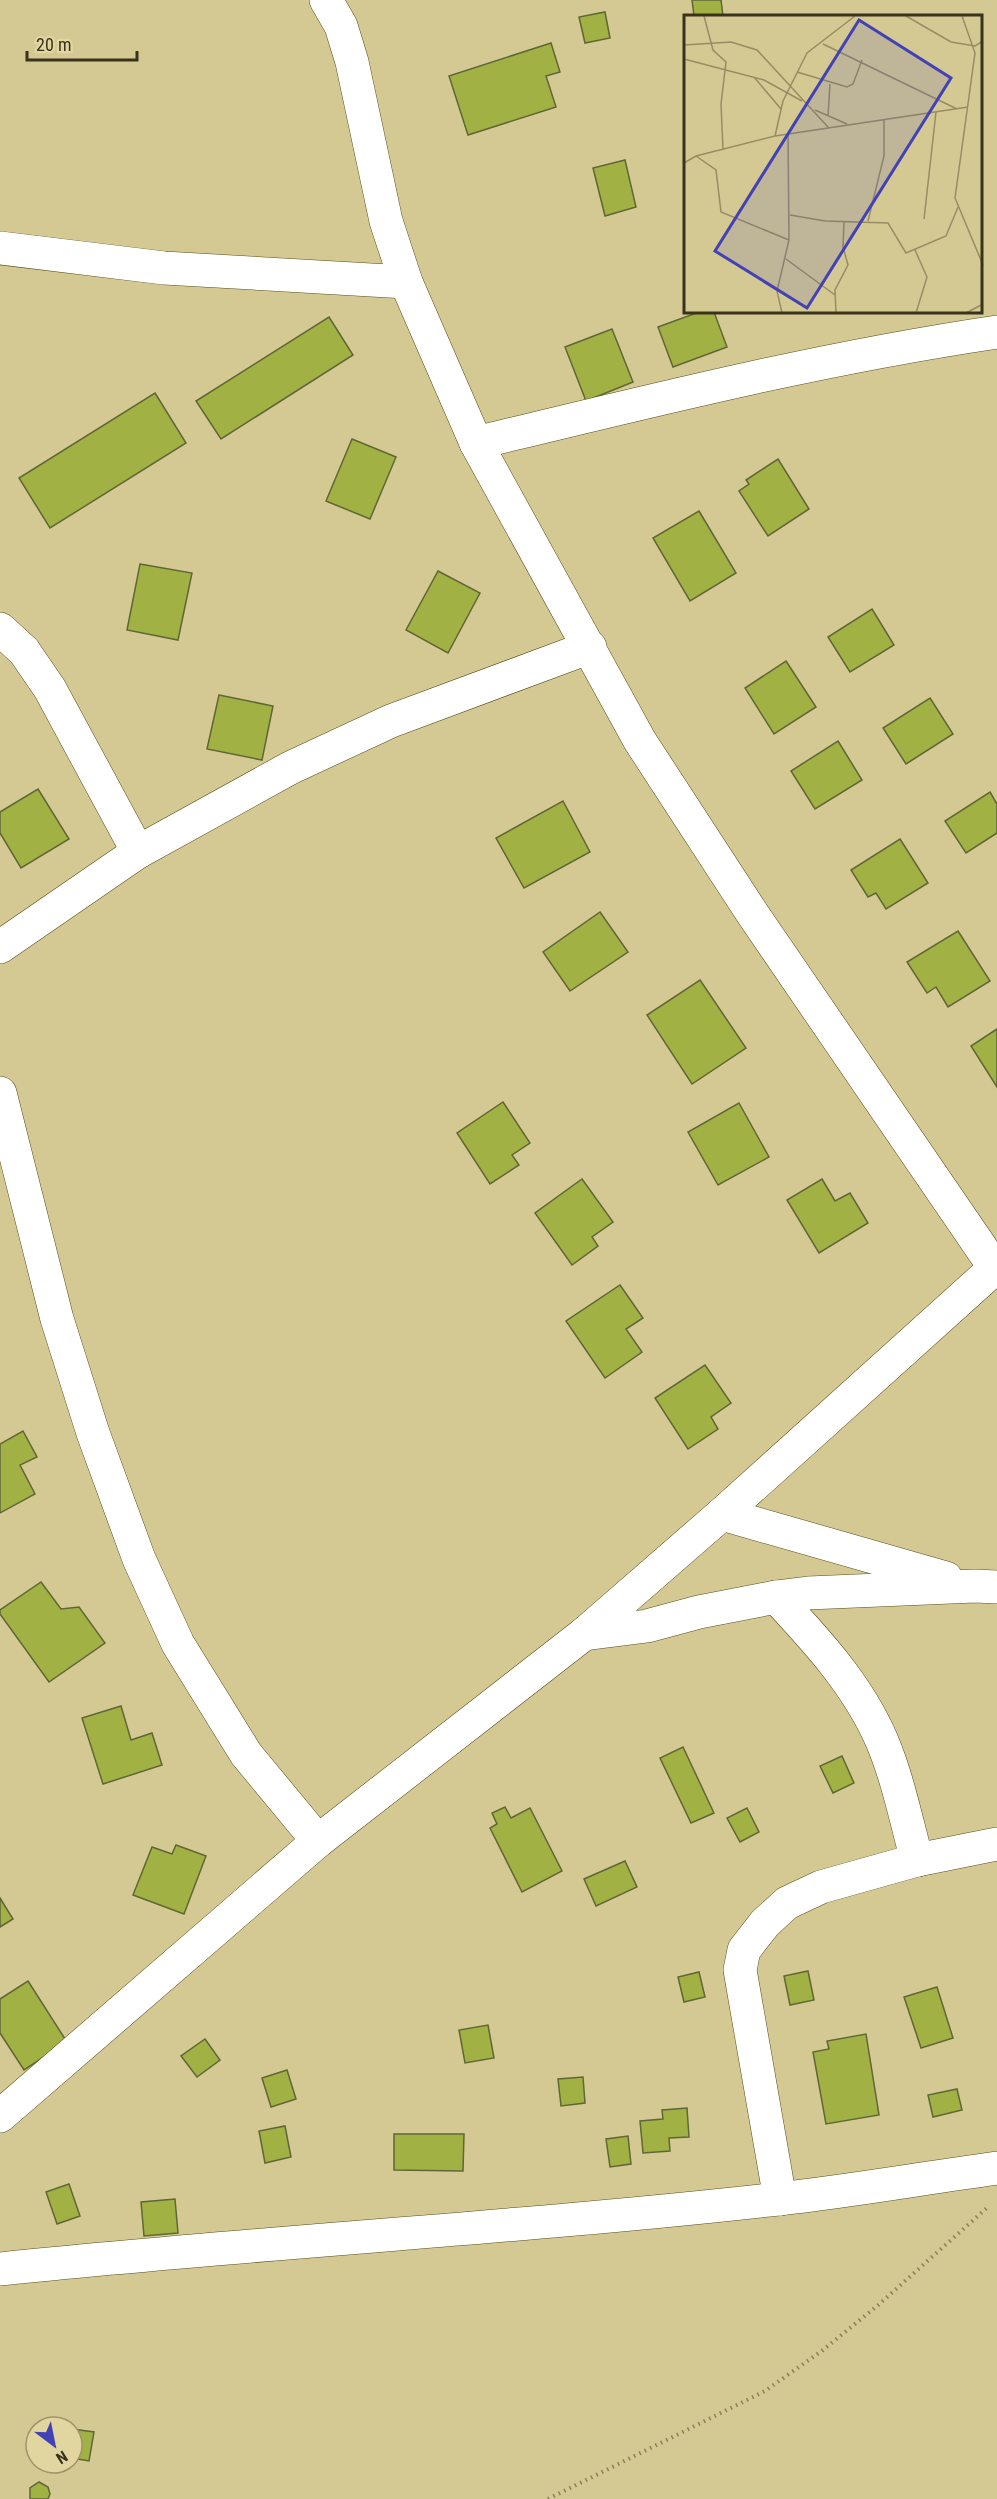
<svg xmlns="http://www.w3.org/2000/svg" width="997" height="2499" font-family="'Roboto Condensed',sans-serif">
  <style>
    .building { fill: #a1b144; stroke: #5f6736; stroke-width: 1.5 }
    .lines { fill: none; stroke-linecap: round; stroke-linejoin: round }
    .street-casing { stroke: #584d19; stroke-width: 34 }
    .path { stroke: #89805a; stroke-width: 4; stroke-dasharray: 1.5 4.5; stroke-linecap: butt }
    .street { stroke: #fff; stroke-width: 33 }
    .inset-road { fill: none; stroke: #968d64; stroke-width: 1.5 }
    .view { fill: #4241b6; fill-opacity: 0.15; stroke: #4241b6; stroke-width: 3 }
    .inset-edge { fill: none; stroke: #38331d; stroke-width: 3 }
  </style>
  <rect width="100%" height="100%" fill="#d5c993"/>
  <!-- building -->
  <g class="building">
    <polygon points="692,0 721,0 723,16 694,16"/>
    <polygon points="605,12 610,38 585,43 579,17"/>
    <polygon points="551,43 560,72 546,76 556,107 468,135 449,76"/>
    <polygon points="625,160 636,207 605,216 593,168"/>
    <polygon points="699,312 714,312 727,347 673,367 658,327"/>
    <polygon points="329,317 353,355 221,439 196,401"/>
    <polygon points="612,329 633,382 586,401 565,347"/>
    <polygon points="155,393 186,443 50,528 19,478"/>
    <polygon points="352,439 396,457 370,519 326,501"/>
    <polygon points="778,459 809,509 768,536 739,491 749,484 746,480"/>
    <polygon points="699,511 736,573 690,601 653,538"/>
    <polygon points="140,564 192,573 178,640 127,630"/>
    <polygon points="438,571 480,593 448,653 406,630"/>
    <polygon points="872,609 894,645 850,672 828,637"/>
    <polygon points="786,661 816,707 774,734 745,688"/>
    <polygon points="219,695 273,706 262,760 207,749"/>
    <polygon points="930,698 953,734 906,764 883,728"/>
    <polygon points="838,741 862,780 815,809 791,771"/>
    <polygon points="38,789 69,839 21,868 0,833 0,812"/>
    <polygon points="990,792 997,804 997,833 966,853 945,821"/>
    <polygon points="563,801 590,852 524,888 496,838"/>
    <polygon points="900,839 928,883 886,909 876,893 868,897 851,870"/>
    <polygon points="600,912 628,952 570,991 543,952"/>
    <polygon points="958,931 990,981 948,1007 936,987 927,993 907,962"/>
    <polygon points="700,980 746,1048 692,1084 647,1015"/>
    <polygon points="997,1029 997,1087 971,1046"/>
    <polygon points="503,1102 530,1143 512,1155 519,1165 490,1184 457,1133"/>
    <polygon points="739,1103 769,1157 718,1185 688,1132"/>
    <polygon points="582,1179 613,1222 592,1237 598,1246 572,1265 535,1213"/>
    <polygon points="822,1179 835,1201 850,1193 868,1223 819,1253 787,1200"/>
    <polygon points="620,1285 643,1318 626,1329 642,1352 605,1378 566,1321"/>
    <polygon points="705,1365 731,1403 711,1417 718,1429 688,1449 655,1398"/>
    <polygon points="23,1431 37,1457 20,1465 35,1494 0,1513 0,1444"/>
    <polygon points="41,1582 61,1609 79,1607 105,1643 49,1682 0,1614 0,1610"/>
    <polygon points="121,1706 131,1740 152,1733 162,1765 103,1784 82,1718"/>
    <polygon points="683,1747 714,1813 691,1823 660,1758"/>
    <polygon points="842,1756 854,1783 833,1793 820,1766"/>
    <polygon points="505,1807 511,1818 530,1808 562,1871 522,1892 490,1828 497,1824 492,1813"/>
    <polygon points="747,1808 759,1832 740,1842 727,1818"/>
    <polygon points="176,1845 206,1856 184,1914 133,1895 152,1847 172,1854"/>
    <polygon points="625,1861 637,1887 596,1906 584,1879"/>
    <polygon points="0,1898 13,1919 0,1927"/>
    <polygon points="808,1971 814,2000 790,2005 784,1976"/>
    <polygon points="699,1972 705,1997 684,2002 678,1977"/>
    <polygon points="28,1981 67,2042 24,2070 0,2033 0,1999"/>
    <polygon points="937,1987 953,2038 921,2048 904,1997"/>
    <polygon points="488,2025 494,2058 465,2063 459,2030"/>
    <polygon points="866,2034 879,2115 826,2124 813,2052 829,2049 827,2041"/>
    <polygon points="205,2039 220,2060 197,2077 181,2056"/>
    <polygon points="287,2070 296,2099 271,2107 262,2078"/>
    <polygon points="583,2077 585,2103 561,2106 558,2079"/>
    <polygon points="957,2089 962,2110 933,2117 928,2095"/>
    <polygon points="687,2108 689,2137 669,2138 670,2151 643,2153 640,2121 663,2119 662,2110"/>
    <polygon points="285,2126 291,2157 265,2163 259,2131"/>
    <polygon points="394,2134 464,2134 463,2171 394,2170"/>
    <polygon points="628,2136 631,2164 610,2167 606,2139"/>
    <polygon points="69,2184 80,2216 57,2224 46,2192"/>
    <polygon points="175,2199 178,2233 144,2236 141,2202"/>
    <polygon points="72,2429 94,2432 89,2461 72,2458"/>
    <polygon points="39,2482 48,2487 50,2494 48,2499 30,2499 30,2488"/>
  </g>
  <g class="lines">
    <defs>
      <g id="street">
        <polyline points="326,0 341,26 352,62 386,221 406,282 476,443 640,741 752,913 995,1268"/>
        <polyline points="0,248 164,268 406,282"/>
        <path d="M476 443C649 401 821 358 997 332"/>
        <polyline points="0,629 24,651 50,689 138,852"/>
        <polyline points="0,947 138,852 290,768 391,721 590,647"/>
        <polyline points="0,1093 57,1319 93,1433 139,1559 178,1644 246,1754 318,1841"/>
        <polyline points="722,1514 946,1578"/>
        <path d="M776 1597C816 1640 858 1685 882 1741 898 1779 906 1820 917 1860"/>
        <polyline points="584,1634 647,1626 699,1612 776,1597 808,1593 975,1586 997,1587"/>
        <polyline points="0,2116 318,1841 584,1634 722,1514 997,1266"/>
        <polyline points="780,2199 740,1970 744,1950 765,1923 787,1903 821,1887 917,1860 997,1844"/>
        <path d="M0 2269C259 2242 519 2228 778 2199 851 2191 924 2178 997 2168"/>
      </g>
    </defs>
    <!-- street casing -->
    <use href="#street" class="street-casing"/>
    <!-- path -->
    <polyline class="path" points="548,2499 765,2391 823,2350 877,2306 989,2206"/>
    <!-- street -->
    <use href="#street" class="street"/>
  </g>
  <!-- overview -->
  <g transform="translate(684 15)">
    <rect width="298" height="298" fill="#d5c993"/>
    <path class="inset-road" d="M20 1 29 35 42 47 37 89 39 134M222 1 267 27 291 31 299 26M278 1 291 38 271 183 299 250M139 29 273 94M0 30 47 27 73 35 144 112M0 44 80 65 118 86M113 57 163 72 169 69 178 45M70 62 97 94M131 95 163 109M144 101 146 69M91 121 99 86 123 38 171 1M12 141 32 155 37 197 105 225M0 148 12 141 91 121 284 92M106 200 141 206 204 208 222 238 262 221 274 192M240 204 252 97M184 206 200 141V105M231 235 243 262 232 298M102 244 151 280M98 298 93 276 105 225 104 119M152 298 151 275 164 250 159 232 160 207M282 298 299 289"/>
    <path class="view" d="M175 5 267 63 123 293 31 236Z"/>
    <rect width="298" height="298" class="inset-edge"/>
  </g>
  <!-- north arrow -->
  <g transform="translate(54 2445) rotate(148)"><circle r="28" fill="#e2d6a0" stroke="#9e956c" stroke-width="1.5"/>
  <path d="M0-4.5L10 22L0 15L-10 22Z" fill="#4241b6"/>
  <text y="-9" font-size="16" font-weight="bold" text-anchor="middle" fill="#38331d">N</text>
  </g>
  <!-- scale -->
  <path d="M27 51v9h110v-9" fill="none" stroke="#38331d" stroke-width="3"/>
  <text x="36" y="51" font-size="18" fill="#38331d" stroke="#e2d6a0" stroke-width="4.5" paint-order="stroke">20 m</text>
</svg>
